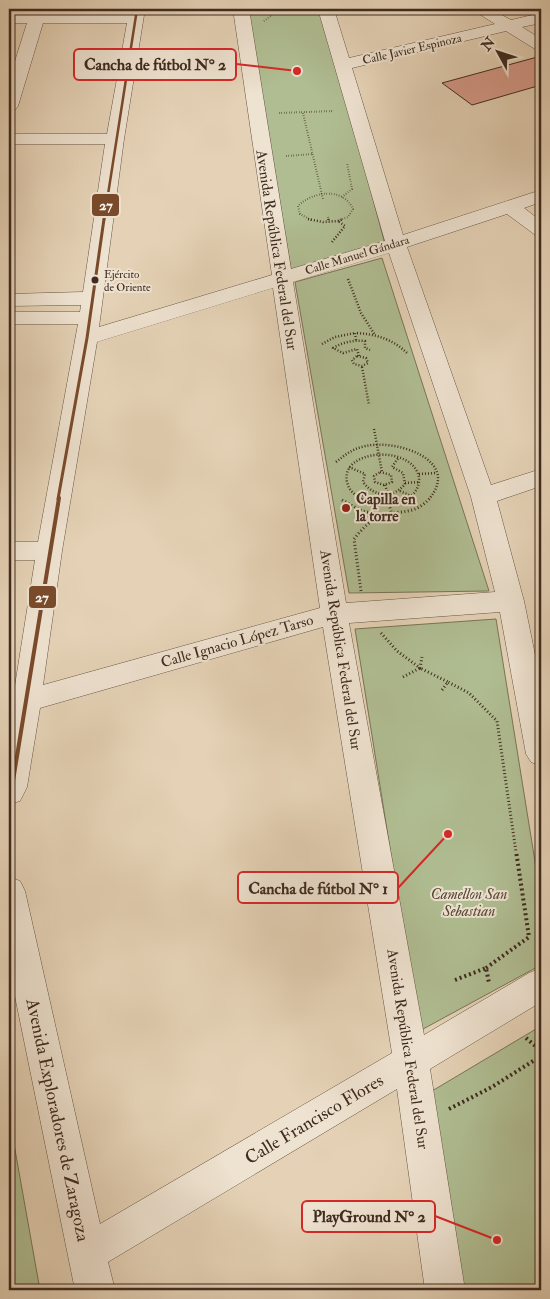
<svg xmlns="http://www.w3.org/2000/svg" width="550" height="1299" font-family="'IM FELL Double Pica',serif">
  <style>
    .green { fill: #b0bd92; stroke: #787459 }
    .building { fill: #d79b8a; stroke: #3f2b20 }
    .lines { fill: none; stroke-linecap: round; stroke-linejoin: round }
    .minor-casing { stroke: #685546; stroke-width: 1 }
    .path-far3 { stroke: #3f2b20; stroke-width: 2; stroke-dasharray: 0.5 2; stroke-linecap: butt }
    .path-far2 { stroke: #3f2b20; stroke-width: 2.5; stroke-dasharray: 1 2; stroke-linecap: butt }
    .path-far1 { stroke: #3f2b20; stroke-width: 3; stroke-dasharray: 1 2.5; stroke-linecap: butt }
    .path { stroke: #3f2b20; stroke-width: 4; stroke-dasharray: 2 3; stroke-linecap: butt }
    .minor { fill: #eee2d0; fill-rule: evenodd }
    .bus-1-far2-casing { stroke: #eee2d0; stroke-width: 5 }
    .bus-1-far1-casing { stroke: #eee2d0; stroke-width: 6 }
    .bus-1-casing { stroke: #eee2d0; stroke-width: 8 }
    .bus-1-far2 { stroke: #7a4b2a; stroke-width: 2.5 }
    .bus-1-far1 { stroke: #7a4b2a; stroke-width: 3 }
    .bus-1 { stroke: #7a4b2a; stroke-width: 4 }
    .bus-dot { fill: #3f2b20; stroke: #eee2d0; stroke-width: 2 }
    .poi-dot { fill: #8f2418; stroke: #eee2d0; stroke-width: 2 }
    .labels { text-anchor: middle; stroke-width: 4; stroke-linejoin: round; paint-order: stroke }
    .far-bus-label { font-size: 11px; fill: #3f2b20; stroke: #eee2d0; text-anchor: start }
    .far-street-label { font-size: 12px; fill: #3f2b20; stroke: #eee2d0 }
    .street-label { font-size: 15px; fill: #3f2b20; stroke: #eee2d0 }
    .poi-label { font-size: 15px; font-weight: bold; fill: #3f2b20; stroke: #eee2d0; text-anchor: start }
    .park-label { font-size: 15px; font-style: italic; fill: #564837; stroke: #eee2d0 }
    .near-street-label { font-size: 18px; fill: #3f2b20; stroke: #eee2d0 }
    .leader { fill: none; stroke: #d62828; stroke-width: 2 }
    .callout-dot { fill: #d62828; stroke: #eee2d0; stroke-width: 2 }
    .callout { fill: #eee2d0; stroke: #d62828; stroke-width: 2 }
    .callout-label { font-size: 16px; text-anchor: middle; font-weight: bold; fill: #3f2b20 }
    .line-badge { stroke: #eee2d0; stroke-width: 2 }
    .badge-label { font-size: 14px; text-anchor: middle; font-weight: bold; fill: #fff }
  </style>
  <rect width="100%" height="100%" fill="#e5d2b6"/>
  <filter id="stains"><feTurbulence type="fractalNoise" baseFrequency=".004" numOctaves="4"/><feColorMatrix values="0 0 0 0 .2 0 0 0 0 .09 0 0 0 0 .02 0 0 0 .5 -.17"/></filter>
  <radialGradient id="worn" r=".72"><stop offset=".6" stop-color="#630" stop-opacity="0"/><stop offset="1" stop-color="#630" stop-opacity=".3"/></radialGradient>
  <path class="green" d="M248,9H322L385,244L291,270Z
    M382,258L489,591L349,593L295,282Z
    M496,619L541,899V965L412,1035L392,861L355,629Z
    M541,1026V1290H458L427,1094Z
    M9,1116L40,1290H9Z"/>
  <path class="building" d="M541,56V85L472,105L442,83Z"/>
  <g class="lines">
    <defs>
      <path id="minor" d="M31,9H47L45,13H128L129,9H145L124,139L99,327L272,275L233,9H249L291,269L385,241L318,9H334L349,58L495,24L476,12L473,9H491L511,20L541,13V23L522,27L541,39V51L535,49L506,31L352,68L403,235L541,190V202L524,208L541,221V236L534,234L507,214L407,247L491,485L541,469V486L497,501L524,601L541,684V766L531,762L526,754L500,612L349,623L424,1035L529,973L541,968V1002L430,1069L465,1290H425L397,1089L108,1262L115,1290H75L9,967V877L20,881L25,891L100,1224L392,1053L323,627L40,708L27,787L20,801L9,804V723L35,560H9V542H38L78,324H10L9,312H80L81,305L9,306V294L83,292L105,144H9V134H107L127,23H43L18,106L15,110L9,111V80L27,23H9V13H30ZM389,253L471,497L495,592L346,603L293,282ZM273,288L320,608L43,685L62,551L97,342Z"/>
    </defs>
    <use href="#minor" class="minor-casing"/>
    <path class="path-far3" d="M264,21L272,15L269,9
      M279,113L334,111
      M303,113L323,199
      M286,156L313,154
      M342,197L352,189L347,163
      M328,217L329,220
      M311,220L300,214L298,206C313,191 343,187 353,209L348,217L340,220"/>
    <path class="path-far2" d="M308,219L323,222L338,221
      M328,219L329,222
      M338,221L343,219
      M332,242L345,226L338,221
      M348,279L361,313L375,335
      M356,340L355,333C376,334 393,339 408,354
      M322,344L335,337L355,333
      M357,356L366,358L368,363L362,366L354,364L352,360Z
      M359,356L357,349L343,353L333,348C343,342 353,340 365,341V348L370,350
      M362,367L369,405
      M374,429L382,472
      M336,462C346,454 354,448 366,446C396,439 462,460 429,499
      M349,467L365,474L363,482C374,497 393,499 405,484L403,473L392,467L399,457
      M380,472L391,475L392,482L384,485L375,482L374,476Z
      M419,474L436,473
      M405,483L420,482
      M385,485L388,494
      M400,491L411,496
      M360,498L369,490
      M362,499C354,495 349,490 347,482C340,449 412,444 419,477C420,486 415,495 406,499"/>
    <path class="path-far1" d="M359,498C376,506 393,505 409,498
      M342,500L362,511L383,515
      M389,504L392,515
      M361,591L354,539C361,530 371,519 382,516C401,509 414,516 430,498
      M381,633L397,651L420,668L422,657
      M403,677L420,668L448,682
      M442,690L448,682L469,693L497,721L516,852"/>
    <path class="path" d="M486,968L529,937L516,851
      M455,980L486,968L489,983
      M526,1038L541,1051
      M449,1109L492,1087L541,1056"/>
    <use href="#minor" class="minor"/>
    <defs>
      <path id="bus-1-far2" d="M104,220L137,9"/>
      <path id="bus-1-far1" d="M58,499L87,338L104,219"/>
      <path id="bus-1" d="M9,792L12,787L59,498"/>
    </defs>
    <use href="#bus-1-far2" class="bus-1-far2-casing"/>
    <use href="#bus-1-far1" class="bus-1-far1-casing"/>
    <use href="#bus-1" class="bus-1-casing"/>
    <use href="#bus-1-far2" class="bus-1-far2"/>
    <use href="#bus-1-far1" class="bus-1-far1"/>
    <use href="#bus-1" class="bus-1"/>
  </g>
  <circle class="bus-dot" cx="95" cy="280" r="4.5"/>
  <circle class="poi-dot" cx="346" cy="508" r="5"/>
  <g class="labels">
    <g class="far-bus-label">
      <text x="104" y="278">Ejército<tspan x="104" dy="13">de Oriente</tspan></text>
    </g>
    <g class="far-street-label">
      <text transform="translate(412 49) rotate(-13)" y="4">Calle Javier Espinoza</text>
      <text transform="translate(357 255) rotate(-17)" y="4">Calle Manuel Gándara</text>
    </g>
    <g class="street-label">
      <text transform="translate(277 250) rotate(81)" y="5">Avenida República Federal del Sur</text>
      <text transform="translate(237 641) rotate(-16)" y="5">Calle Ignacio López Tarso</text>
      <text transform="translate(341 650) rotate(81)" y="5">Avenida República Federal del Sur</text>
      <text transform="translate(408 1049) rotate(81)" y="5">Avenida República Federal del Sur</text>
    </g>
    <g class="poi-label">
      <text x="356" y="504">Capilla en<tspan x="356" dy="17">la torre</tspan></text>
    </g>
    <g class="park-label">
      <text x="469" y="899">Camellon San<tspan x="469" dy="17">Sebastian</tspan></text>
    </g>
    <g class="near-street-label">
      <text transform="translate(314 1119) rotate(-31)" y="6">Calle Francisco Flores</text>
      <text transform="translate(58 1120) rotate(78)" y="6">Avenida Exploradores de Zaragoza</text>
    </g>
  </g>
  <path class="leader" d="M297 71L236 64M448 834L398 888M497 1240L435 1216"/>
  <g class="callout-dot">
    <circle cx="297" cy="71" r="5"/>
    <circle cx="448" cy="834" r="5"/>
    <circle cx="497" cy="1240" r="5"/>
  </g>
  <g class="callout">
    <rect x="74" y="49" width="162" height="31" rx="5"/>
    <rect x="238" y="872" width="160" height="31" rx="5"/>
    <rect x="302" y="1201" width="133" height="31" rx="5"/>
  </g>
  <g class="callout-label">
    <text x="155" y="70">Cancha de fútbol N° 2</text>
    <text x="318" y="894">Cancha de fútbol N° 1</text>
    <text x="369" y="1222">PlayGround N° 2</text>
  </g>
  <g class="line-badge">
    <rect x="91" y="193" width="29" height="24" rx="5" fill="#7a4b2a"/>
    <rect x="28" y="585" width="29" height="24" rx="5" fill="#7a4b2a"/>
  </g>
  <g class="badge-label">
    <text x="106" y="210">27</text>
    <text x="42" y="602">27</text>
  </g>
  <rect width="550" height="1299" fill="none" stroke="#e5d2b6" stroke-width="30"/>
  <rect x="10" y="10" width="530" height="1279" fill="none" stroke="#3f2b20" stroke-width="2.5"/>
  <rect x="15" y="15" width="520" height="1269" fill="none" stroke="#3f2b20"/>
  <g transform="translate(498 52) rotate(310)" stroke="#eee2d0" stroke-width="4" paint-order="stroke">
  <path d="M0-4L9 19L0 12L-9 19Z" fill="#3f2b20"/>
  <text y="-8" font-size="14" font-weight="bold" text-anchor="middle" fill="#3f2b20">N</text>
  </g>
  <rect width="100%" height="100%" filter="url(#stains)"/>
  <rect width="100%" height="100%" fill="url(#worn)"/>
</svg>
